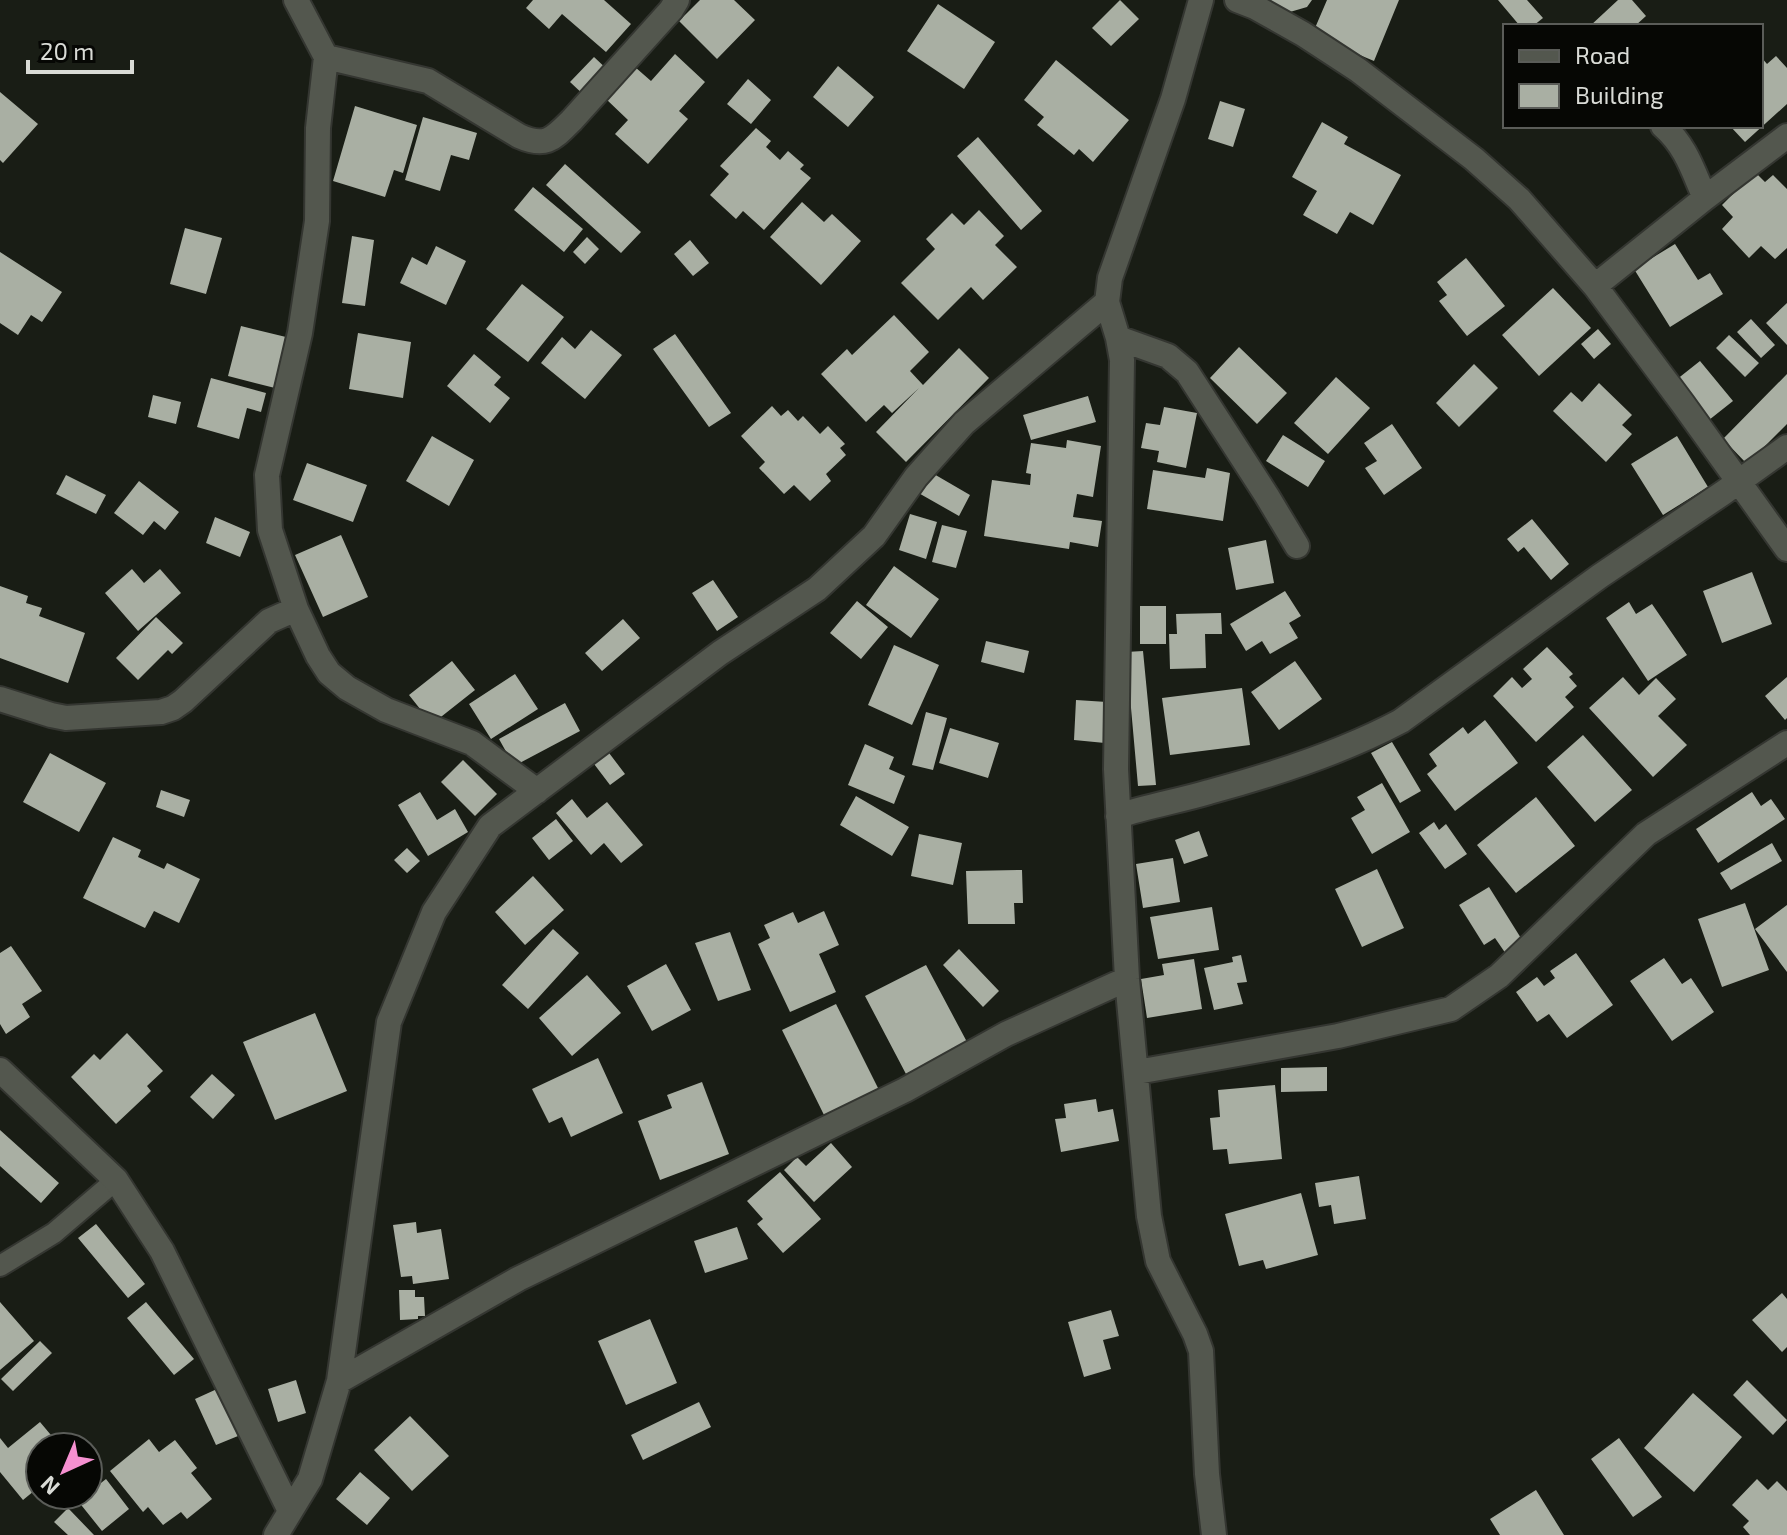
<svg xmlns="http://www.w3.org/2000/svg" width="1787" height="1535" font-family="'Exo 2',sans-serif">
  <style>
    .building { fill: #a9afa3 }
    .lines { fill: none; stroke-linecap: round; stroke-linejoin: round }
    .lane-casing { stroke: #343631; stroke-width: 24 }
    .street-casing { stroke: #343631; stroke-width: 28 }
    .lane { stroke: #53574e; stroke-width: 20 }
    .street { stroke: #53574e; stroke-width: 24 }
  </style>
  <rect width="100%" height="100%" fill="#191d15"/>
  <path class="building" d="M533,0H604L631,24L606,52L562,14L549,29L526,8Z
    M700,0H734L755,20L717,59L679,21Z
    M1120,0L1139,19L1111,46L1092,28Z
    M1267,0H1312L1307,7L1283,14Z
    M1327,0H1399L1374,61L1312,35Z
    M1498,0H1527L1543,18L1533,26H1520Z
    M1618,0H1632L1646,16L1635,26H1590Z
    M938,4L995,42L964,89L907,51Z
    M675,54L705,82L679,111L688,119L648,164L615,134L628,120L606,99L635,67L651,81Z
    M1776,56L1787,68V104L1745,142L1730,126H1761V57L1767,64Z
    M594,57L610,72L586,97L570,82Z
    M1056,60L1129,120L1093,162L1079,149L1074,155L1037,125L1044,117L1024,100Z
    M838,66L874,97L848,127L813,97Z
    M748,79L771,100L751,124L727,104Z
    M0,92L38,124L3,163L0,160Z
    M1220,101L1245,109L1233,147L1208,139Z
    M355,106L417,125L403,173L394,170L385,197L333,181Z
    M423,117L477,133L469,160L451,155L440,191L405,180Z
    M1322,122L1348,137L1344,144L1401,175L1373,225L1350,212L1337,234L1303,215L1317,191L1292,177Z
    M756,128L771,141L766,147L780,160L788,151L804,165L800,169L811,178L764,230L743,211L736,219L710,195L729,174L720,166Z
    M978,137L1042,211L1021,230L957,156Z
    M565,164L641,232L621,253L546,185Z
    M1755,172L1765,182L1773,175L1787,189V248L1775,259L1761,246L1749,258L1722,229L1733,217L1722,205Z
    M533,187L583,229L564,252L514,210Z
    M802,202L824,222L832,214L861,241L821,285L770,237Z
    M979,210L1004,236L995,245L1017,267L983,300L971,287L938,320L901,283L935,249L926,239L952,213L964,225Z
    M185,228L222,238L206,294L170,284Z
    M352,236L374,240L365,306L342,303Z
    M587,237L599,249L585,264L573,252Z
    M690,240L709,263L693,276L674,254Z
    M1675,244L1698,280L1710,273L1723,294L1670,327L1634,269Z
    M436,246L466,261L446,305L400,283L412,257L427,265Z
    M0,252L62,292L42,322L31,315L18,335L0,323Z
    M1466,258L1505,306L1467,336L1439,301L1447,295L1437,282Z
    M522,284L564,317L528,362L486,329Z
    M1553,288L1591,328L1539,376L1502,335Z
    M1787,303V345L1766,323Z
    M894,315L929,352L910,371L923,385L959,348L989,378L906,462L876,432L919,388L892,413L884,405L866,422L821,374L847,349L852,355Z
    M1751,319L1775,345L1761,358L1737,332Z
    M241,326L286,337L275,388L228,376Z
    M1598,329L1611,344L1594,359L1581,344Z
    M591,330L622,355L585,399L541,363L562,337L575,349Z
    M358,333L411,342L403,398L349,389Z
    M675,334L731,413L709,427L653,349Z
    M1729,335L1759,363L1745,377L1716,348Z
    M1239,347L1287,393L1257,424L1210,378Z
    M474,354L501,377L494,385L510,398L490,423L447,386Z
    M1700,361L1733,401L1709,420L1676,380Z
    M1474,364L1498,388L1459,427L1436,403Z
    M1787,374V424L1747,464L1723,439Z
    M1336,377L1370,408L1328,454L1294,423Z
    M211,378L266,393L261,412L247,408L239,439L197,427Z
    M1599,383L1632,415L1622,425L1632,434L1606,462L1553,411L1571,392L1582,402Z
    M153,395L181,402L176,424L148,417Z
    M1088,396L1096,422L1031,440L1023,415Z
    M772,406L781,416L788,410L798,421L803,416L820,434L828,426L845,444L840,448L846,455L826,474L831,481L810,501L794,485L784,494L759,468L765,462L741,436Z
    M1164,407L1197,413L1186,468L1157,462L1159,451L1141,448L1146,423L1160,425Z
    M1392,424L1422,468L1384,495L1365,468L1377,461L1364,443Z
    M1283,435L1325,461L1308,487L1266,461Z
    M432,436L474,460L449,506L406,481Z
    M1677,436L1708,487L1663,515L1631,464Z
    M1067,440L1101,446L1093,497L1077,494L1073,517L1102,521L1098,547L1070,542L1069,549L984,536L992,480L1030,485L1031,474L1026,473L1031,443L1066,448Z
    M307,463L367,485L353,522L293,500Z
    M1207,468L1230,473L1223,521L1147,509L1153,470L1205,478Z
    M927,470L970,495L959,516L915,491Z
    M66,475L106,495L96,514L56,494Z
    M139,481L179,512L165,530L154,521L143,535L114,513Z
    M910,514L937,522L926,559L899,550Z
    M215,517L250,532L240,557L206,543Z
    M1532,519L1569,564L1551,580L1524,547L1518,552L1507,539Z
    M942,525L967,531L956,568L932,562Z
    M341,535L368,597L323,617L295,555Z
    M1266,540L1274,583L1236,590L1228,548Z
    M894,566L939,599L911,638L866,605Z
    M132,569L144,583L160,569L181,593L138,631L105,593Z
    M1752,572L1772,624L1722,643L1703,591Z
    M713,580L738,617L717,631L692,593Z
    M0,586L28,596L26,603L42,608L39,616L85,633L68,683L0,658Z
    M1285,591L1301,616L1289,623L1298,638L1270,654L1262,641L1246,651L1230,624Z
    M857,601L888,627L861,659L830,633Z
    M1629,602L1636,614L1652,604L1687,655L1648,681L1606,618Z
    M1140,606H1166V644H1140Z
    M1221,613L1222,634H1205L1206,668L1170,669L1169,634H1177L1176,614Z
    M156,617L183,643L172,654L168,650L138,680L116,658Z
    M623,619L640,638L602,671L585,653Z
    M986,641L1029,651L1024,673L981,662Z
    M894,645L939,665L912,725L868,705Z
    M1547,647L1573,674L1569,677L1577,686L1565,697L1574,707L1536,742L1493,696L1512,677L1522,688L1532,679L1523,669Z
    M1143,651L1156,785L1138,786L1126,652Z
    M452,661L475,690L432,724L409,695Z
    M1295,661L1322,699L1279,730L1251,692Z
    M515,674L538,709L491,739L469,704Z
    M1623,677L1639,695L1656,678L1676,699L1658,716L1687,745L1653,777L1589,708Z
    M1787,677V718L1785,720L1765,696Z
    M1242,688L1250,745L1170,755L1162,698Z
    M1076,700L1107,702L1105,743L1074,740Z
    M565,703L580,731L514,766L499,739Z
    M926,712L947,718L933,770L912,765Z
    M1485,720L1518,763L1455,811L1427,774L1437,766L1429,754L1463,727L1468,734Z
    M950,728L999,743L988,778L939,763Z
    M1583,735L1632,790L1595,822L1547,767Z
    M1392,742L1421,791L1400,803L1371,753Z
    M865,744L894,757L889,769L905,776L894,804L848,785Z
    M603,745L625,774L610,785L588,756Z
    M50,753L106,783L79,832L23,802Z
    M463,760L497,794L475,816L441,782Z
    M1382,783L1410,832L1372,854L1351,818L1365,810L1357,797Z
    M161,790L190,800L184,817L156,807Z
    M420,792L437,820L455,809L468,832L428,856L398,805Z
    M1752,792L1761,806L1771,799L1785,819L1718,863L1696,829Z
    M856,796L909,827L892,856L840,825Z
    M1536,797L1575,846L1516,893L1477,845Z
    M572,799L587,818L607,802L643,845L621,863L604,843L591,855L556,813Z
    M556,819L573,841L549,860L532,838Z
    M1434,822L1439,830L1446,824L1467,854L1445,869L1419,833Z
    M1199,831L1208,856L1184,864L1175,840Z
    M919,834L962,843L953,885L911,876Z
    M113,837L141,850L138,857L164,869L167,863L200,879L179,923L154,911L145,928L83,898Z
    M1772,843L1782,861L1731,890L1720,873Z
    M407,848L420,861L407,873L394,860Z
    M1173,858L1180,902L1143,908L1136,864Z
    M1377,869L1404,928L1362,947L1335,889Z
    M1022,870L1023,903H1014L1015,924H968L966,871Z
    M533,876L564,910L525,945L495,912Z
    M1489,887L1524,943L1506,954L1495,938L1484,945L1459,905Z
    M1745,903L1769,970L1722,987L1698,919Z
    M1787,905V972L1755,929Z
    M1212,907L1219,950L1158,959L1150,917Z
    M824,911L839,945L819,954L836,992L790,1012L758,944L770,938L764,925L793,912L798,923Z
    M553,929L579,953L528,1009L502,985Z
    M730,932L751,990L718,1001L695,943Z
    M11,946L42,991L22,1004L30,1017L6,1034L0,1024V953Z
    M959,949L999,991L983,1007L943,965Z
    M1576,953L1613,1005L1567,1038L1549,1014L1537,1022L1516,992L1537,977L1544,986L1555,978L1550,971Z
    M1241,955L1247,982L1237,983L1243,1004L1214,1010L1204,968L1233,962L1232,957Z
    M1664,958L1682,984L1691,978L1714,1012L1672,1041L1630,981Z
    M1194,959L1202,1009L1147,1018L1141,979L1164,975L1162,964Z
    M666,964L691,1010L652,1031L627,986Z
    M926,965L967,1042L906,1074L865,996Z
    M587,975L621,1013L572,1056L539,1018Z
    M836,1004L879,1090L825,1117L782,1030Z
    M315,1013L347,1091L275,1120L243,1042Z
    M127,1033L163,1071L147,1086L151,1091L116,1124L71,1077L94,1054L100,1060Z
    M598,1058L623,1113L571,1137L562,1117L549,1123L532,1089Z
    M1327,1067V1091L1281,1092V1068Z
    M212,1074L235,1095L213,1119L190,1097Z
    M702,1082L729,1154L660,1180L638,1121L672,1108L667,1095Z
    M1275,1085L1282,1159L1229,1164L1227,1149L1213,1150L1210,1118L1220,1117L1218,1090Z
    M1096,1099L1098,1112L1113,1109L1119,1141L1061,1152L1055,1119L1066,1118L1064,1104Z
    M0,1130L59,1183L41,1203L0,1166Z
    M831,1143L852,1167L814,1202L784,1170L797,1157L806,1166Z
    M780,1172L821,1219L783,1253L757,1224L763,1219L747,1201Z
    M1359,1176L1366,1219L1334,1224L1331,1205L1319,1207L1315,1183Z
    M1301,1193L1318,1255L1266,1269L1263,1260L1239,1266L1225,1214Z
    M416,1222L417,1233L441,1229L449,1279L413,1284L412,1276L401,1277L393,1225Z
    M96,1224L145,1284L128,1298L78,1238Z
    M737,1227L748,1259L705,1273L694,1241Z
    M399,1290H415V1297H424L425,1316H418V1319L400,1320Z
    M1782,1293L1787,1299V1347L1782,1352L1752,1320Z
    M0,1302L34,1341L0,1370Z
    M146,1302L194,1359L174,1375L127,1318Z
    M1111,1310L1119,1336L1103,1340L1111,1369L1084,1377L1068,1322Z
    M650,1319L677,1383L626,1405L598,1341Z
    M40,1341L52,1353L13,1391L1,1379Z
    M296,1380L306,1413L278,1422L268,1389Z
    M1747,1380L1787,1420L1773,1435L1733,1395Z
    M217,1389L238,1436L216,1445L195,1399Z
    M1693,1393L1742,1437L1694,1492L1644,1448Z
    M699,1402L711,1427L643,1460L631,1435Z
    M410,1416L449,1456L412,1491L374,1450Z
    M40,1422L61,1447H40V1486L23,1500L0,1472V1438L8,1448Z
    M1619,1438L1662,1497L1633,1517L1591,1459Z
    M149,1439L159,1452L175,1440L197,1468L191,1473L212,1499L187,1519L181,1512L163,1525L148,1507L143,1512L110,1471Z
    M360,1472L390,1498L367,1525L336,1499Z
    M106,1479L129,1509L102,1531L78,1501Z
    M1757,1479L1768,1490L1777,1481L1787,1491V1535H1750L1743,1527L1749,1521L1732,1505Z
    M1536,1490L1564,1535H1500L1490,1519Z
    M68,1508L94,1535H68L54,1522Z"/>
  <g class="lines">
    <defs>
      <path id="lane" d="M0,1266L54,1233L116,1180"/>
      <path id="street" d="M296,0L326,57L318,128L317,221L300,333L267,475L270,530L296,609L318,656L329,673L347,688L386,710L472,743L537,791
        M1201,0L1173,99L1110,278L1107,302L1118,338L1122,360L1116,769L1127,979L1149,1216L1158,1261L1195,1334L1201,1351L1207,1474L1214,1535
        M1237,0L1255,7L1303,34L1358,70L1474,159L1519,199L1595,286L1683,404L1787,549
        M326,57L428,81L519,136C546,148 553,139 572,120L671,10L677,0
        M1663,126C1686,146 1693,171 1705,198
        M1595,286L1705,198L1787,136
        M1118,338L1168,356L1187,372L1267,496L1297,546
        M0,699L51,715L66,718L161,712L173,708L183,701L269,621L296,609
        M1118,816C1148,806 1179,801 1209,792C1272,775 1343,752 1401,721L1600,576L1723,493L1787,447
        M0,1070L116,1180L162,1251L290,1511
        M1137,1072L1338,1036L1451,1009L1499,976L1646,834L1787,743
        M339,1381L518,1279L905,1090L1006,1034L1127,979
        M276,1535L310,1479L339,1381L389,1022L434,912L490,826L720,653L817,589L874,536L916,477L964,423L1107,302"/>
    </defs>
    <use href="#lane" class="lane-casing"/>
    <use href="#street" class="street-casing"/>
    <use href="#lane" class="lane"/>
    <use href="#street" class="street"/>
  </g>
  <rect x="1503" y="24" width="260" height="104" fill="#060704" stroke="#5a5c58" stroke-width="2"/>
  <rect x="1519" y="50" width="40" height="12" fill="#53574e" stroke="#5a5c58" stroke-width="2"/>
  <text x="1575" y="64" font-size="24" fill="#d9dbd6">Road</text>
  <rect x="1519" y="84" width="40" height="24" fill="#a9afa3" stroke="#5a5c58" stroke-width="2"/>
  <text x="1575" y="104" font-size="24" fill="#d9dbd6">Building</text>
  <g transform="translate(64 1471) rotate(224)"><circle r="38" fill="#060704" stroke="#5a5c58" stroke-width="2"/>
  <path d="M0-6L14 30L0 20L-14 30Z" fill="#f690d1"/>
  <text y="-12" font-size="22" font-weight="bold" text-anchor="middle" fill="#d9dbd6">N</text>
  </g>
  <path d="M28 60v12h104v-12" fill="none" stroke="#d9dbd6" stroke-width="4"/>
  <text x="40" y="60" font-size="24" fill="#d9dbd6" stroke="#060704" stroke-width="6" paint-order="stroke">20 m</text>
</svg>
